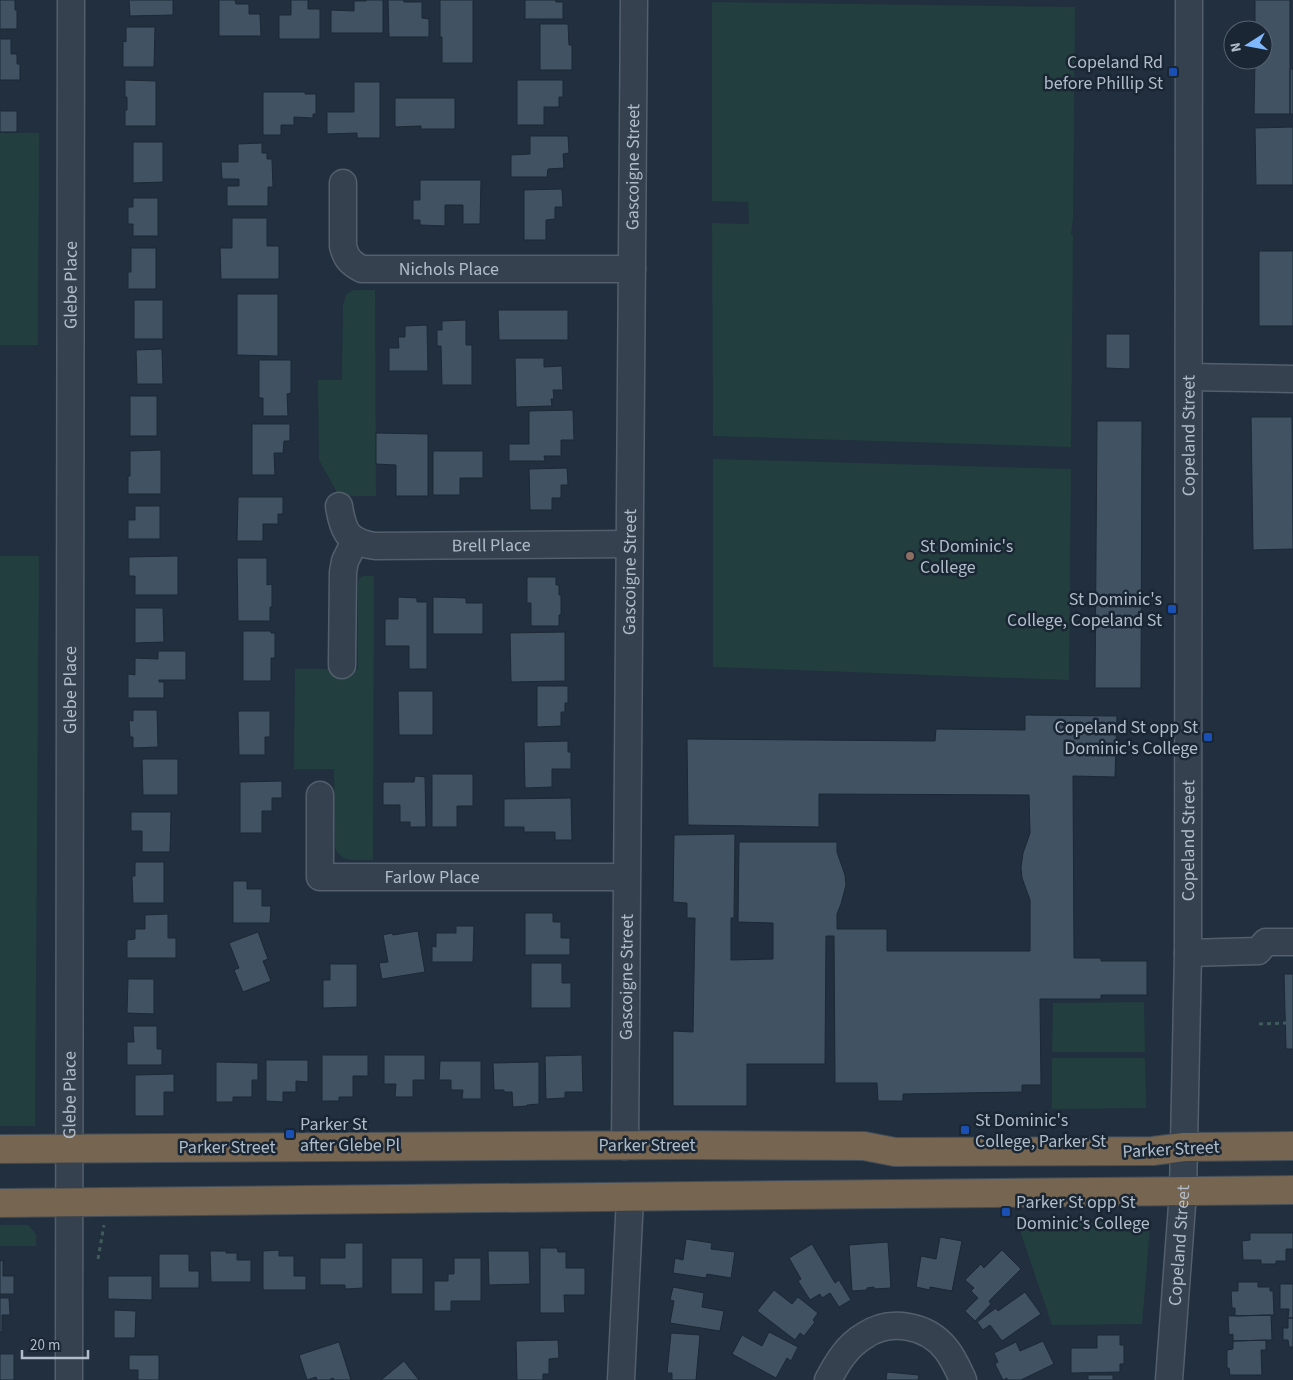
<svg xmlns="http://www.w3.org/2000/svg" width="1293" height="1380" font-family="'Source Sans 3',sans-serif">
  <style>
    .green { fill: #233e3f }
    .building { fill: #415263; stroke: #1c2835 }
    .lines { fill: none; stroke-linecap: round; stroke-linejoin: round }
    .minor-casing { stroke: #535f6c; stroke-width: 29 }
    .highway-casing { stroke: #404c59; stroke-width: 30 }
    .path { stroke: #415b5c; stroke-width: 3; stroke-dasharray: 4 4; stroke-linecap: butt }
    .minor { stroke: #35414e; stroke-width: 26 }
    .highway { stroke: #756551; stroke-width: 28 }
    .transit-dot { fill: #1a4fb4; stroke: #1a2633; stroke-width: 2 }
    .education-dot { fill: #8d6e63; stroke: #1a2633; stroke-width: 2 }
    .labels { text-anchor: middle; stroke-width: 5; stroke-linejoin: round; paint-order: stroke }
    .poi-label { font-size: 18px; fill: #b0bcca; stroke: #1a2633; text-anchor: start }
    .street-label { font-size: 18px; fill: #b0bcca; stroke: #1a2633 }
  </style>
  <rect width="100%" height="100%" fill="#212f3e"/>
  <path class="green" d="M712,2L1075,7L1073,217L1071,234L1073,235L1071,447L713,436L712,223L749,224L748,202L712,201Z
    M0,133H39L38,345H0Z
    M353,290H375L376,496H339L319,460L318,380H342L343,305L346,295Z
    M713,459L1071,469L1069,680L713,667Z
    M0,556H39L35,1126H0Z
    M363,576H374L373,860C359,860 342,864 335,848L334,769H294L295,669H358V583L359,578Z
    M1144,1002L1145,1052H1052L1053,1003Z
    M1052,1058H1145L1146,1108L1052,1109Z
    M1145,1221L1150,1227L1142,1324L1052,1325L1020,1231L1015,1223Z
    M0,1225H28L36,1234V1246H0Z"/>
  <path class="building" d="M0,0H15V10H17V29H0Z
    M129,0H173V15L130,16Z
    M219,0H235L236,4H249V14H260L261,36H219Z
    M291,0H308V9H320V39H279V15H291Z
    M366,0H383V33H331V10L354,11V1H366Z
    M388,0H404V2H422V18L429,19V37H389Z
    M440,0H473V63H442V37H440Z
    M525,0H556V2H563V19H525Z
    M1255,0H1290V114H1254L1255,60H1263V30H1255Z
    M540,24H568L569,45H572V70H540Z
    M126,27H155L154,67H123V41L126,42Z
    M0,39H11V54H17V64H20V80H0Z
    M1290,69H1293V114H1290Z
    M125,80L156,81V126H125V110H127V97H125Z
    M517,80H563V97H559V107H544V125H517Z
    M354,82H380V138H357V133L327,134V112H354Z
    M263,92H305V94H316V114H313V118L294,117V125H281V135H263Z
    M395,98H455V129H421V126L395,127Z
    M0,111H17V132H0Z
    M1293,127V185H1256L1255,128Z
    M530,136H568L569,153L563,154L564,168L548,169L547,177H511V155L530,154Z
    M133,142H163V182L133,183Z
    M262,143V153H267V159H272L273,187H268V206H227V186H239V179H222L221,162H238V144Z
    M420,180H481L480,224H463V205H445V226L420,225V220H413V200H420Z
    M562,189L563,207H555V219L546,220V240H524V190Z
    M133,198H158V236H133V224H128V207H133Z
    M232,218H267V246H279V279H221L220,248H232Z
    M131,248H156V289H128V272H131Z
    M1259,251H1293V326H1259Z
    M237,294H278V356L237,355Z
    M134,300H163V339H134Z
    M498,310H568V340H499Z
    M466,320V345H472V385H442L441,346H437V330H442V321Z
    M427,325L428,371H389V348H399L398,337H405V326Z
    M1106,334H1130V369L1106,368Z
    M162,349L163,384H137L136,350Z
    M515,358H544V367L562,366L563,390H553L554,399H551L552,406L516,407Z
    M259,360H291V393L287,394L288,416H263V398H259Z
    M130,396H157V436H130Z
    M573,410L574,440H561V456H544L545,461H509V444H529V411Z
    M1251,417H1292L1293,549L1253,550Z
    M1097,421H1142L1141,688H1095Z
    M252,424H290V441H284L283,453H274L275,475H252Z
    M376,433L428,434V496H396V465L376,464Z
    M161,450V494H128V476H130V451Z
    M433,451H483V478H460V495H433Z
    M567,468L568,485H561V498H552V510H530L529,469Z
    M238,497H283V514H278V524H263V541H237Z
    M135,506H160V539H128V520H135Z
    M178,556V595H135V576H129V557Z
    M237,558H267V585L272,584V607H270V621H238Z
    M527,577H556V585H559V595H561V615H559V626H531V603H527Z
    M398,597L417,598V602H427V669H409V646H385V619H398Z
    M433,597L466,598V603H483V634H433Z
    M135,608H163L164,642L135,643Z
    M243,631H271V633H275V658H271V681H243Z
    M565,632V681L511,682L510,633Z
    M158,651H186V680H159V682H164V698H128V674L135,675V658L158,659Z
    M537,686H568V703H565V712H561V726L537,727Z
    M398,691H433V735H399Z
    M133,710H157L158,747L133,748V737H130L129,720L133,721Z
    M238,711H270V737H265V755H239Z
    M1025,715L1117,716L1115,777L1073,776L1074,958H1101V961H1147V995H1101V999H1040L1041,1085H1022V1092L903,1094V1101H878L877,1083H835L834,936H826L825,1064H747V1106H673V1031L693,1032L695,918H687V903L673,902L674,835L735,834L734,918H731V960L773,959V923L738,922L739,842H837V852L845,875L846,885L841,904L837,914V929H887V951H1030V900L1022,878L1021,867L1023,853L1030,833L1029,795L819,794V827L688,825L687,739L935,741L936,729L1025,730Z
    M568,741V752H571V769H552V787L525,788L524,742Z
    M142,759H178V795H143Z
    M432,774H473V806H457V827H432Z
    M415,776L425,777L426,827H410V822H400V805H383V782H414Z
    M282,781V798H272V811H262V833H240V782Z
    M571,798L572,840H555V832H524V827H504V799Z
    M131,812H171L170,852H142V831H131Z
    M135,862H164V903H133L132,876H135Z
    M233,881H247V889H262V906H271L270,923H233Z
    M525,913H553V922H561V938H570V955H525Z
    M168,914V938H176V958H127V940L135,939V929H145V915Z
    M456,926H474L473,962H432V946L436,947V933H456Z
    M418,931L425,972L382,979L379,963L388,962L383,935L392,933L393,935Z
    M258,932L268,959L263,961L271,981L243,992L234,970L239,968L229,943Z
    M531,963H562V983H571V1008H531Z
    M330,964H357V1007L323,1008V980H330Z
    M1284,974H1293V1049H1286Z
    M128,979H154V1014L127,1013Z
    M133,1026H157V1049H162V1065H127V1042H134Z
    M322,1055H368V1076H353V1097H339V1101H322Z
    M384,1055H425V1080H413V1097H395L396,1084H384Z
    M582,1055L583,1092H565V1098L546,1099L545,1056Z
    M266,1060H308V1082L296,1081V1092H283V1102L266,1101Z
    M440,1061H481V1099H462L463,1090H451V1080H439Z
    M216,1062L258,1063V1080H252V1097H233V1102H216Z
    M539,1062V1104L527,1105V1106L513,1107L512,1092H504V1090H494L493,1063Z
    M174,1074V1092H164V1116H135V1075Z
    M1250,1233H1293V1249H1286V1261H1276V1264H1261V1260H1243L1242,1241L1250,1240Z
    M940,1237L962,1241L952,1291L930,1287V1290L916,1287L921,1256L936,1259Z
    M686,1239L712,1243L711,1249L735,1252L731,1278L707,1274L706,1278L673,1273L675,1258L683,1260Z
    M888,1242L891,1288L874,1289V1287L867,1288V1290L852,1291L849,1245Z
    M345,1243H363V1288L345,1289V1285H320V1258H345Z
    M812,1244L835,1283L839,1280L851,1300L839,1307L830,1293L822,1298L820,1294L810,1300L798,1281L801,1279L789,1258Z
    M540,1248H557L558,1252H566V1268H585V1295H564L565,1313H540Z
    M279,1250V1256H294V1276H306V1290H263V1251Z
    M1002,1250L1021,1269L989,1301L991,1304L975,1321L965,1311L978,1298L971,1291L974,1288L965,1280L981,1264L984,1268Z
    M210,1251H226V1253H237V1260H251V1282H211Z
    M488,1251H529L530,1284L489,1285Z
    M159,1254H189V1271H199V1288H159Z
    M391,1258H423V1294H391Z
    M454,1258H481V1301H451V1311H434V1281H448V1274H454Z
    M3,1260V1276H14V1294H0V1261Z
    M108,1276H152V1300L108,1299Z
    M1238,1282H1258V1287H1270V1291H1273L1274,1315L1235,1316V1308H1232L1231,1291H1238Z
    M1280,1284H1293V1318H1288L1289,1309H1280Z
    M673,1287L704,1293L702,1307L724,1311L720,1331L670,1323L674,1301L670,1300Z
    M774,1290L792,1304L798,1297L818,1313L813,1320L815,1322L804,1336L800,1333L795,1340L757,1311Z
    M1025,1292L1041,1314L1002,1341L990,1325L983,1330L977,1322L996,1308L998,1311Z
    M0,1298H9L10,1315H2V1332H0Z
    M114,1310L136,1311L135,1338H114Z
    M1271,1315L1272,1340L1233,1341V1334L1229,1335L1228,1316Z
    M1288,1318H1293V1347H1289L1288,1340H1283V1328H1288Z
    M769,1332L798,1347L791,1361L787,1358L776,1378L732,1354L742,1335L762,1346Z
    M671,1333L700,1335L696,1380H672V1373H667Z
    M1097,1335H1120V1345H1124V1364H1120V1372L1071,1373V1348H1097Z
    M558,1340L559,1358L549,1359V1374H543V1380H517L516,1341Z
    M1266,1340V1350H1261L1262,1375H1230L1229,1368H1227V1350L1233,1349V1341Z
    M1043,1341L1054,1364L1021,1380H1007V1378L1003,1380L995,1364L998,1362L994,1353L1016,1342L1020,1351Z
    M339,1342L351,1380H334L333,1378L329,1380H317L316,1377L307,1380L299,1355Z
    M0,1354H14V1380H0Z
    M129,1355H159V1380H138V1370H129Z
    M404,1361L419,1380H381Z
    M887,1372L919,1375L918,1380H886Z
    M1088,1375H1113V1380H1088Z"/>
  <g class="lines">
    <defs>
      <g id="minor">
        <path id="s1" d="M343,183V246C346,258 350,263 362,269H632"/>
        <path d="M1189,377L1293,379"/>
        <path id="s2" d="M339,506C343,532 348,542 375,546L629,544"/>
        <path d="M342,665L343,572L345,561L355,541"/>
        <path id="s3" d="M320,795V877H626"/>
        <path d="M1188,953L1258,951L1266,942H1293"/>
        <path id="s4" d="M625,1146L634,0"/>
        <path id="s5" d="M69,1380L71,0"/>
        <path d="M621,1380L630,1198"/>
        <path d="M828,1380C837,1363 847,1346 864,1336C890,1318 927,1325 946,1349C954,1359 958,1369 963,1380"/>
        <path id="s6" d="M1169,1380L1183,1192L1188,953L1189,0"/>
      </g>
      <path id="highway" d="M0,1149L685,1145L864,1146L895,1152L1153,1151L1184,1147L1293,1146
        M0,1203L1293,1190"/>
    </defs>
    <use href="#minor" class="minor-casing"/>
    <use href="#highway" class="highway-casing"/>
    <path class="path" d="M1259,1024L1286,1023
      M98,1259L104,1225"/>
    <use href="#minor" class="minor"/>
    <use href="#highway" class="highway"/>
  </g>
  <g class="transit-dot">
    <rect x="1168" y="67" width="10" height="10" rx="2.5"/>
    <rect x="1167" y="604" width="10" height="10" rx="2.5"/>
    <rect x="1203" y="732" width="10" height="10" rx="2.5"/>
    <rect x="960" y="1125" width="10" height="10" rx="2.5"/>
    <rect x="285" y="1129" width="10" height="10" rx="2.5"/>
    <rect x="1001" y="1207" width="10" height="10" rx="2.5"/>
  </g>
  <circle class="education-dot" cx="910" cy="556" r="5"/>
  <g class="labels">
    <g class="poi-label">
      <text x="1163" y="68" text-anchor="end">Copeland Rd<tspan x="1163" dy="21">before Phillip St</tspan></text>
      <text x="920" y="552">St Dominic's<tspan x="920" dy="21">College</tspan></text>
      <text x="1162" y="605" text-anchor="end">St Dominic's<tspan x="1162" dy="21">College, Copeland St</tspan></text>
      <text x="1198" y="733" text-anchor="end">Copeland St opp St<tspan x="1198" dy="21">Dominic's College</tspan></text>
      <text x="975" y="1126">St Dominic's<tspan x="975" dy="21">College, Parker St</tspan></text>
      <text x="300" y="1130">Parker St<tspan x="300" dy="21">after Glebe Pl</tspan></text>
      <text x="1016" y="1208">Parker St opp St<tspan x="1016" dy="21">Dominic's College</tspan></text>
    </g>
    <g class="street-label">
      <text dy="6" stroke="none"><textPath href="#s4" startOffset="979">Gascoigne Street</textPath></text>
      <text dy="6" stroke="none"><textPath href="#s1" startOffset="181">Nichols Place</textPath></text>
      <text dy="6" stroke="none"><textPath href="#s5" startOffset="1095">Glebe Place</textPath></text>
      <text dy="6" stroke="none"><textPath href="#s6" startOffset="945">Copeland Street</textPath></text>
      <text dy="6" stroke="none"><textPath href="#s2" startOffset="176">Brell Place</textPath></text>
      <text dy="6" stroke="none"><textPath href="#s4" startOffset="574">Gascoigne Street</textPath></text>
      <text dy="6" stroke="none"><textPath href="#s5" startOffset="690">Glebe Place</textPath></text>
      <text dy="6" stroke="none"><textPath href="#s6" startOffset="540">Copeland Street</textPath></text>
      <text dy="6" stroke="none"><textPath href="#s3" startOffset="194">Farlow Place</textPath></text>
      <text dy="6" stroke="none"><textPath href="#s4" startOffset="169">Gascoigne Street</textPath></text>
      <text dy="6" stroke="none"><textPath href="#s5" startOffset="285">Glebe Place</textPath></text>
      <text x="647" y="1151">Parker Street</text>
      <text x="227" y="1153">Parker Street</text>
      <text transform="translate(1171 1149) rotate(-3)" y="6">Parker Street</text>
      <text dy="6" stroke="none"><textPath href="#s6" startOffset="135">Copeland Street</textPath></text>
    </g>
  </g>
  <g transform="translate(1248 45) rotate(259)"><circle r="24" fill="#1a2633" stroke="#56626f"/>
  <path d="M0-4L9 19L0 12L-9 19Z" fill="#80b8ff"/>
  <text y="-8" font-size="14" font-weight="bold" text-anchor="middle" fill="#b0bcca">N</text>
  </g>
  <path d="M22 1350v8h66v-8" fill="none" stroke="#b0bcca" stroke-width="2.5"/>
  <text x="30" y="1350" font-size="15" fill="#b0bcca" stroke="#1a2633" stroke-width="4" paint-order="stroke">20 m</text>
</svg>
